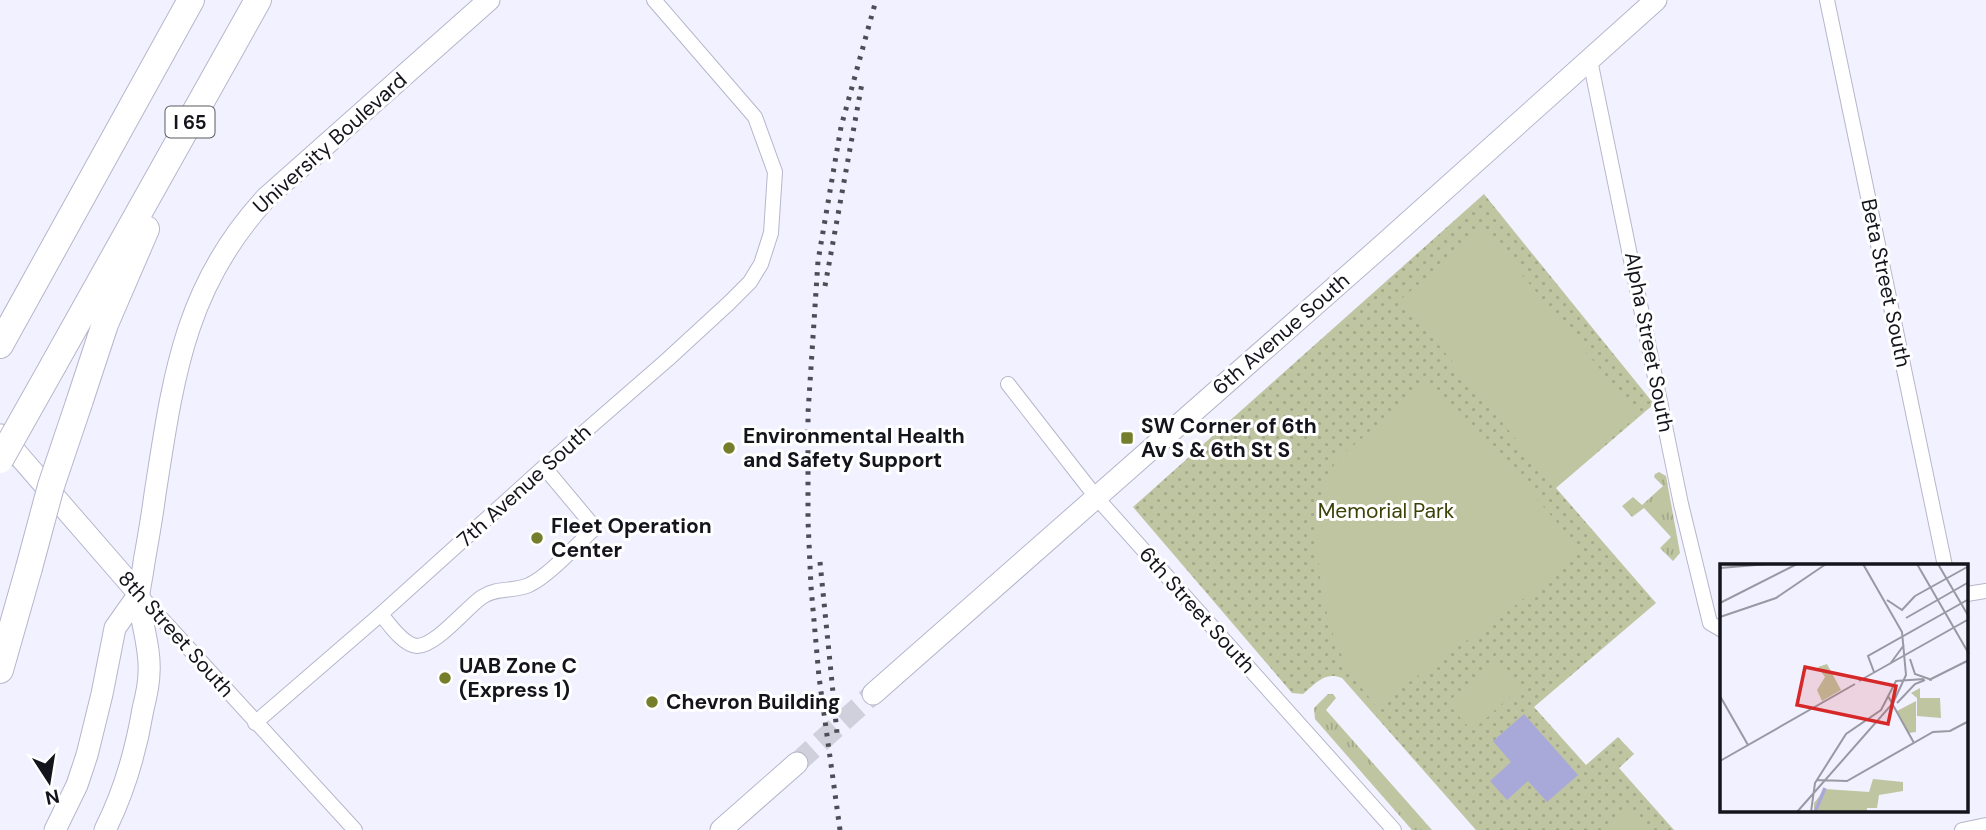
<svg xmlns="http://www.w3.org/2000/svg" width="1986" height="830" font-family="'DM Sans',sans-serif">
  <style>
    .grass { fill: url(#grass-tufts) }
    .park { fill: url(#park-dots) }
    .pitch { fill: #bfc5a1 }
    .water { fill: #a9a9d9 }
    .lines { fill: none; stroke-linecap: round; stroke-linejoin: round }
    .secondary-tunnel { stroke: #d0d0dd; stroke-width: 21; stroke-dasharray: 21 10; stroke-linecap: butt }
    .street-casing { stroke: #b6b6cc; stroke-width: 16 }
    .secondary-casing { stroke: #b6b6cc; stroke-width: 23 }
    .highway-casing { stroke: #b6b6cc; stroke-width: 28 }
    .street { stroke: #fff; stroke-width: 14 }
    .secondary { stroke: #fff; stroke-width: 21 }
    .highway { stroke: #fff; stroke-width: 26 }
    .rail { stroke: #4d4d56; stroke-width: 5; stroke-dasharray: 3.5 7; stroke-linecap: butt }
    .highway-bridge-casing { stroke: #b6b6cc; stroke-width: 28; stroke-linecap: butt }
    .highway-bridge { stroke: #fff; stroke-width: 26 }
    .poi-dot { fill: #757e2a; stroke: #fff; stroke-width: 2.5 }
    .labels { text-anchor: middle; stroke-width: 6; stroke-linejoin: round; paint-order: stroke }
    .shield { fill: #fff; stroke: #5a5a60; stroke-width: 2 }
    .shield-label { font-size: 19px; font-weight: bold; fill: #14141c }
    .street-label { font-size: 21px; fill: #14141c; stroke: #fff }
    .poi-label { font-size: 21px; font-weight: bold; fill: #14141c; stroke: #fff; text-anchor: start }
    .park-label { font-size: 21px; fill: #3c4205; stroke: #fff }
    .inset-river { fill: none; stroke: #a9a9d9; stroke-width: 3.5 }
    .inset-road { fill: none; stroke: #9999a4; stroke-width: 2 }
    .view { fill: #d62828; fill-opacity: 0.15; stroke: #d62828; stroke-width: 3.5 }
    .inset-edge { fill: none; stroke: #14141c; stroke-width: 3.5 }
  </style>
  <defs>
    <pattern id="grass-tufts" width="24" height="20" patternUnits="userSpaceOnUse" patternTransform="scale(1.75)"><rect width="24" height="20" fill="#bfc5a1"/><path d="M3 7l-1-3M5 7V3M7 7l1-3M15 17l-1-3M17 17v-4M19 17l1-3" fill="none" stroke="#a3a88a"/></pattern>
    <pattern id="park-dots" width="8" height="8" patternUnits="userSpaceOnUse" patternTransform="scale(1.75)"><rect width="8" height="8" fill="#bfc5a1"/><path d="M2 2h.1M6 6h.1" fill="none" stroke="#a3a88a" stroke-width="1.8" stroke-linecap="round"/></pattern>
  </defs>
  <rect width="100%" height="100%" fill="#f1f1ff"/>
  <path class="grass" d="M1659,472L1666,476L1680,553L1673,561L1660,548L1671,537L1644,508L1632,517L1622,506L1633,497L1642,505L1663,486L1654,477L1655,474Z
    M1328,694H1333L1336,698L1326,710L1432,830H1412L1315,719L1314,708Z"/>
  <path class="park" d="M1484,194L1654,404L1556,488L1656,603L1534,707L1586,765L1618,737L1634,754L1619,768L1674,830H1476L1342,678C1325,671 1316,683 1303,694L1292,693L1133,507Z"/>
  <path class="pitch" d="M1484,229L1638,415L1555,487L1401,299Z
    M1424,381L1523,483L1574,542L1572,558L1511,609L1376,706C1368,696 1360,686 1353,676C1320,626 1303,519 1334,465C1340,455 1352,447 1361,439C1382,420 1403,401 1424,381Z
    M1496,659L1521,687L1472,731L1447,703Z
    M1631,809L1649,830H1610L1609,828Z"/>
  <path class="water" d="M1524,714L1578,775L1547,802L1528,781L1507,800L1490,781L1511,762L1493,741Z"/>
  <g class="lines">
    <path class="secondary-tunnel" d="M797,763L873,694"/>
    <defs>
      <path id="street" d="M1827,0L1945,566
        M1590,60L1681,504L1710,623L1722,630
        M1008,384L1096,497L1394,830
        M139,594L355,830
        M1967,594L1986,591
        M381,614C389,624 403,645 417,646C436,646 466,608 482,597C497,587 513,592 529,585C550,575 577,544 595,528L544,467
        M255,723L381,614L544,467L667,360L729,303L750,282L761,264L771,233L775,172L755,117L654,0
        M1962,830L1986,825"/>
      <path id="secondary" d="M1,435L139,594
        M873,694L1384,244L1656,0
        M55,830L77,785L87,755L102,694L115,628L139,594
        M105,830C124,792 136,751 143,709C146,697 149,685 149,673C151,646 139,618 139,594C140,584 143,572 144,562C148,540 152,517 155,494C173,379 184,286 267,197L489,0
        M721,830L797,763"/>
      <path id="highway" d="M0,345L191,0
        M54,364L258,0
        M79,403L105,324L146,229
        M0,670L29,568"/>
    </defs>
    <use href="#street" class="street-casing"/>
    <use href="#secondary" class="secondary-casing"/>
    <use href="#highway" class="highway-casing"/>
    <use href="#street" class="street"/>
    <use href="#secondary" class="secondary"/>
    <use href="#highway" class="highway"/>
    <path class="rail" d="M825,286L862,83
      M820,562L837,733
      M840,830L819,677L811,587L808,521V413L818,261L841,127L876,0"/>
    <defs>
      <path id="highway-bridge" d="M0,460L54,364
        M29,568L51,486L79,403"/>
    </defs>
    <use href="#highway-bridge" class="highway-bridge-casing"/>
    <use href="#highway-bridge" class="highway-bridge"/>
  </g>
  <g class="poi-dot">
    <rect x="1120" y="431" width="14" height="14" rx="3.5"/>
    <circle cx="729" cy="448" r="7"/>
    <circle cx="537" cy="538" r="7"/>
    <circle cx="445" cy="678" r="7"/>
    <circle cx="652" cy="702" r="7"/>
  </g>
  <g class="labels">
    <rect class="shield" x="165.5" y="106.5" width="49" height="31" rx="5"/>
    <g class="shield-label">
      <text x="190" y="129">I 65</text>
    </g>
    <g class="street-label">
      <text transform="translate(330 143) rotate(-42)" y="7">University Boulevard</text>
      <text transform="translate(1886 283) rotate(78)" y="7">Beta Street South</text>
      <text transform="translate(1281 334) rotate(-41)" y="7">6th Avenue South</text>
      <text transform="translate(1649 342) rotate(79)" y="7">Alpha Street South</text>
      <text transform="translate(524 486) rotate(-42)" y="7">7th Avenue South</text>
      <text transform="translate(1197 610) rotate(48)" y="7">6th Street South</text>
      <text transform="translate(176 634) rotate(48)" y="7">8th Street South</text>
    </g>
    <g class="poi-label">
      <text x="1141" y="433">SW Corner of 6th<tspan x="1141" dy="24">Av S &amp; 6th St S</tspan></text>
      <text x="743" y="443">Environmental Health<tspan x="743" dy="24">and Safety Support</tspan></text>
      <text x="551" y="533">Fleet Operation<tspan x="551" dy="24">Center</tspan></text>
      <text x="459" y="673">UAB Zone C<tspan x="459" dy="24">(Express 1)</tspan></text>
      <text x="666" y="709">Chevron Building</text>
    </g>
    <g class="park-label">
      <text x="1386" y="518">Memorial Park</text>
    </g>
  </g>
  <g transform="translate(1720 564)">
    <rect width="248" height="248" fill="#f1f1ff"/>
    <path d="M107,100L121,126L102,137L97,126L105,113L98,103ZM196,137V168L189,169L177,147ZM153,215L183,218V227L159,231L157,244H147V248H94V239L105,225L149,228Z" fill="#bfc5a1"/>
    <path d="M200,124V134H220L221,154L197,152V134L191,129Z" fill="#bfc5a1"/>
    <path class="inset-river" d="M95,248L105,224"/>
    <path class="inset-road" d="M197,0L249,90M218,0L249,53M0,4L48,0M195,32L249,2M167,36L182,46L195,32M0,39L77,0M0,53L56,34L106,0M186,54L249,18M190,95L195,110L212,116M170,100L184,81M154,108L148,92L249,35M209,116L249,96M139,117L249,55M0,132L28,181M168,132L194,179M177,139L195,120L205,116M0,197L135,120M97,216L127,217L213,168L230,167L249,157M77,248L173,139L186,111L182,68L143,0M91,248L95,219L126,170L161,146L176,117L204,115"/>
    <path class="view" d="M85,103L176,122L168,160L77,141Z"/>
    <rect width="248" height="248" class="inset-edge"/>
  </g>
  <g transform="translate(49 781) rotate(168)" stroke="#ffffff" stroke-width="5" paint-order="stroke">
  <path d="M0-5L12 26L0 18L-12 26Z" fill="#14141c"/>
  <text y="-10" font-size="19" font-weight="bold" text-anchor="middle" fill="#14141c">N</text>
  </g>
</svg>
